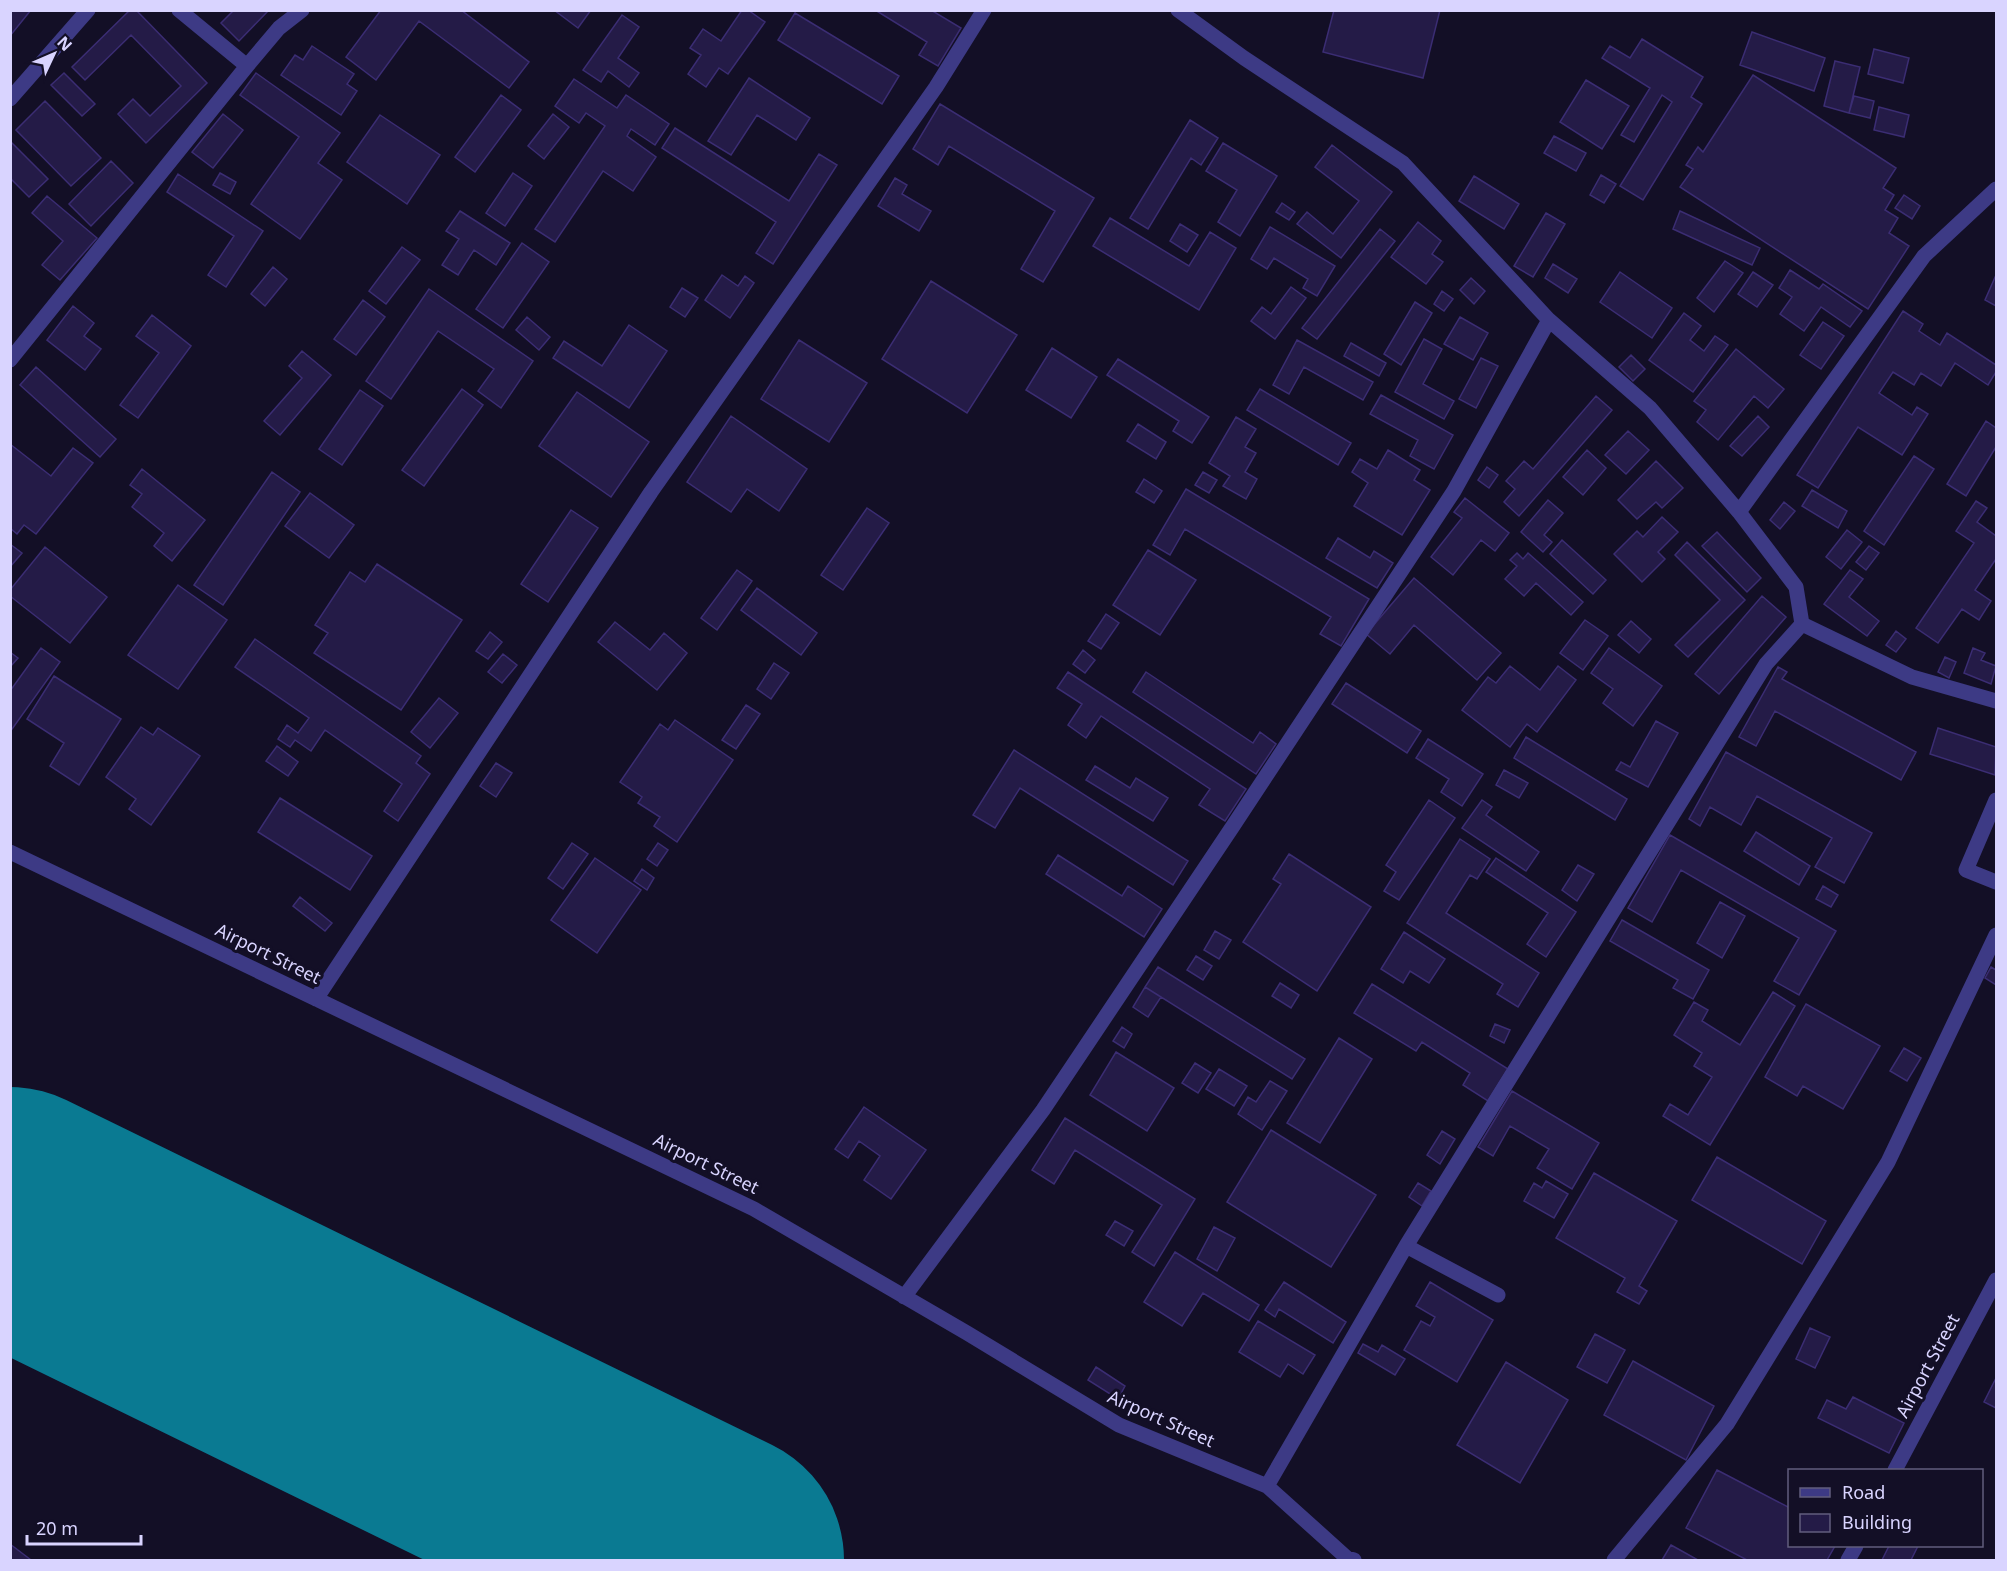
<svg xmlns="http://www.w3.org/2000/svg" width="2007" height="1571" font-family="'Noto Sans',sans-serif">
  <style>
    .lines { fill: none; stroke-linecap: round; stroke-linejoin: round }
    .runway { stroke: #0a7a92; stroke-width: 256 }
    .building { fill: #241b47; stroke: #3b2d73; stroke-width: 1.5 }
    .minor { stroke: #3d3a85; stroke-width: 15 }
    .labels { text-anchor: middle; stroke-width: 6; stroke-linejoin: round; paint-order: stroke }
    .street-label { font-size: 18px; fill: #d9d4ff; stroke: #130f26 }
  </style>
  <rect width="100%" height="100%" fill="#130f26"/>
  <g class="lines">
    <path class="runway" d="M10,1215L716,1560"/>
  </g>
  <path class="building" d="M10,10H31L10,36Z
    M130,10H136L207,83L146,143L118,114L133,99L150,116L181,86L131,35L85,80L72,67Z
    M234,10H269L239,41L221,23Z
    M381,10H461L529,62L509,88L419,21L376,80L346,57Z
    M554,10H591L578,28Z
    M742,10H748L765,22L728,74L719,68L706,87L688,74L701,55L690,48L703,29L721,41Z
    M875,10H931L961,28L938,66L919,55L927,42Z
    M1334,10H1440L1423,78L1323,52Z
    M795,13L899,76L882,104L778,40Z
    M622,15L639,27L618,58L639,73L629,87L608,71L601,82L583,70Z
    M1752,32L1825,58L1814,91L1740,65Z
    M1642,39L1703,77L1691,97L1702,104L1643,200L1620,186L1672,102L1662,95L1634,142L1621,135L1650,88L1602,58L1610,46L1630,58Z
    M312,46L354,74L347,84L357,91L341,115L281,75L295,55L303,60Z
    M1874,49L1909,58L1903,83L1868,74Z
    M1835,61L1860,67L1849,113L1824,106Z
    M64,73L95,104L82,116L51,85Z
    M256,73L340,133L318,163L342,180L300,239L251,204L299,137L240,95Z
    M1753,75L1896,168L1883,188L1894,195L1885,210L1898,218L1889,233L1909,246L1868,309L1680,187L1693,169L1686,165L1698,147L1703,152Z
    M749,78L810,118L796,140L757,115L731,155L708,141Z
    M574,79L617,108L626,95L669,124L655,145L631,129L627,136L656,157L633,191L603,171L555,242L535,229L605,126L586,113L579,123L555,106Z
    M1586,80L1629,106L1602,149L1560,122Z
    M501,95L521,110L475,172L455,157Z
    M1854,96L1874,101L1870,118L1849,113Z
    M45,101L101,158L71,186L16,130Z
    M940,104L1094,198L1043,282L1021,269L1055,211L949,146L938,165L913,149Z
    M1879,107L1909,115L1904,137L1874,130Z
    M223,114L243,130L213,168L192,152Z
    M553,114L569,127L544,159L528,146Z
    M380,115L440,155L407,204L347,162Z
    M1190,120L1218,138L1201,165L1191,158L1148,229L1130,218Z
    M675,128L789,201L819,154L837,165L773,264L756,253L776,222L662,148Z
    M1554,136L1586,153L1576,171L1544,153Z
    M10,141L48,179L29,197L10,178Z
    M1223,143L1277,176L1240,236L1218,222L1237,190L1206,171Z
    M1332,145L1392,192L1341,258L1297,224L1307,212L1333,234L1359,201L1315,167Z
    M111,161L133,183L91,226L69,204Z
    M220,173L236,182L230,194L213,185Z
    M513,173L532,186L505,226L486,213Z
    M178,174L263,231L226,287L208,275L234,236L167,192Z
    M1601,175L1616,184L1604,203L1590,195Z
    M1474,176L1519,204L1504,229L1459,201Z
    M895,178L907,185L902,194L931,211L919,231L878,206Z
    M1904,195L1920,206L1912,219L1895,208Z
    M47,196L97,238L60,280L42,265L63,241L32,213Z
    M1282,203L1295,212L1289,220L1276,212Z
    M460,211L510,243L496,265L474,250L458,275L442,265L459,239L446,231Z
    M1680,211L1760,248L1752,265L1673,229Z
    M1546,213L1565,224L1533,277L1514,266Z
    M1110,218L1189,266L1210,232L1236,248L1199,310L1093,246Z
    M1418,222L1441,241L1432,254L1443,262L1426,284L1391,257Z
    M1180,224L1198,235L1187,252L1170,241Z
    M1270,227L1335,266L1317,296L1303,288L1308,279L1274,258L1267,269L1251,259Z
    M1380,229L1395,241L1317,339L1302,328Z
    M522,243L549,262L503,328L476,309Z
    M402,247L420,260L386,304L369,291Z
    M1725,261L1743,273L1714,312L1697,298Z
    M1553,264L1577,279L1568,293L1545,278Z
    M273,267L287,279L265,306L251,294Z
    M1790,270L1819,289L1823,284L1862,311L1850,327L1821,307L1804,331L1780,314L1792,297L1779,288Z
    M1620,272L1672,308L1652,338L1600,302Z
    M1753,272L1773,285L1757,307L1738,294Z
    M722,275L738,286L745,276L754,283L730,318L705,300Z
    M1996,275V306L1985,300Z
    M1471,278L1485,291L1474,304L1460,290Z
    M931,281L1017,335L967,413L882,359Z
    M1291,287L1306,298L1275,339L1251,321L1262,307L1271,314Z
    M682,288L698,298L685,317L670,307Z
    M429,289L533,361L501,408L478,391L494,369L438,331L391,399L366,381Z
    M1442,291L1453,299L1444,311L1434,304Z
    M363,300L385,317L356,355L334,339Z
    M1415,302L1432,313L1401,365L1384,354Z
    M73,306L94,323L84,336L101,349L85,370L47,340Z
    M1903,311L1923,324L1919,331L1940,345L1947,333L1996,365V372L1988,385L1955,363L1941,386L1921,373L1914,385L1893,372L1879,393L1912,415L1917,407L1928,414L1902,455L1858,427L1818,488L1797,475Z
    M1684,313L1701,326L1690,340L1704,351L1715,336L1728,345L1693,392L1649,360Z
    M152,315L191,346L138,418L120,405L159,353L136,336Z
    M527,317L550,337L539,350L516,330Z
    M1460,317L1488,333L1473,360L1444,344Z
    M1823,322L1844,336L1821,369L1800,355Z
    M629,325L667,351L629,408L553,358L564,341L602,366Z
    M1424,339L1442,349L1423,384L1454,401L1444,419L1395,392Z
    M799,340L867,383L829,442L761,399Z
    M1297,340L1373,382L1363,400L1304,367L1289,394L1273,385Z
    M1351,343L1386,363L1379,376L1344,356Z
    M1052,348L1097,377L1071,418L1026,390Z
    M1736,349L1784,389L1768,408L1754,396L1718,440L1697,422L1706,410L1694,401Z
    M302,351L331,375L280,435L264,421L302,378L289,366Z
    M1631,355L1645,369L1633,381L1619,367Z
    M1481,358L1498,366L1476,408L1459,399Z
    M1118,359L1209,417L1192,443L1173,431L1179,421L1107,375Z
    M36,367L116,439L100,457L20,385Z
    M462,389L483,405L424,486L402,470Z
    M1260,389L1351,443L1338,465L1247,410Z
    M360,390L383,406L342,465L319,449Z
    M577,392L649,442L611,497L539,446Z
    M1381,395L1453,435L1434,469L1410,456L1418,440L1370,414Z
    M1596,396L1612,410L1519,516L1504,502L1515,489L1506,481L1524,461L1533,469Z
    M731,416L807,469L779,511L747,489L731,512L687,482Z
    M1758,416L1769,427L1742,456L1730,446Z
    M1236,417L1256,429L1245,447L1256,453L1245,472L1257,479L1246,499L1223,486L1230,476L1209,463Z
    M1986,421L1996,428V447L1966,496L1947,484Z
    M1138,424L1166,442L1156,459L1127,441Z
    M1628,431L1649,450L1626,474L1605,455Z
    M10,444L51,476L73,448L93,463L36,534L24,525L17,534L10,528Z
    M1388,450L1420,470L1414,480L1430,490L1402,535L1354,506L1368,483L1352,472L1360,459L1377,469Z
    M1587,450L1606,468L1583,495L1563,477Z
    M1914,456L1934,469L1884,545L1864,531Z
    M1656,461L1683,488L1662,508L1656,502L1637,519L1618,500Z
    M1487,467L1498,475L1489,488L1478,480Z
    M142,469L205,520L172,561L154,546L164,533L132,507L142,494L130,485Z
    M272,472L300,492L223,605L194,585Z
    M1203,472L1217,480L1209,493L1195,485Z
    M1144,479L1162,491L1154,503L1136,492Z
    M1186,489L1369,599L1341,646L1320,634L1331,617L1185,529L1170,555L1153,545Z
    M1812,490L1847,511L1838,528L1802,506Z
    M310,493L354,525L329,558L285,526Z
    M1465,498L1509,533L1495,551L1481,540L1453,575L1431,557L1462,518L1454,512Z
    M1548,500L1563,513L1544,535L1552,542L1543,552L1521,532Z
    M1976,501L1987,508L1977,522L1996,536V559L1975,590L1991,601L1979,620L1962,609L1938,643L1916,628L1974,543L1956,531Z
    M1784,502L1795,511L1780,529L1770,520Z
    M867,508L889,523L843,590L821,575Z
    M571,510L598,528L548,602L521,584Z
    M1662,517L1678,532L1658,552L1665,559L1642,582L1614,554L1637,531L1643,537Z
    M1847,530L1862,542L1841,569L1826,557Z
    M1717,532L1761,578L1747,592L1702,546Z
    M1338,538L1370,558L1374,551L1393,563L1377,588L1326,558Z
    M1562,540L1606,580L1593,594L1550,554Z
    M1687,542L1745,600L1688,657L1675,645L1720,600L1675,555Z
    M10,544L22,553L10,567Z
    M1869,546L1879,553L1866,570L1856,562Z
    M45,547L107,597L70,643L10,596V590Z
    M1148,550L1196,580L1160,635L1113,605Z
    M1517,553L1523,559L1528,553L1583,602L1571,615L1536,583L1524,596L1505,579L1517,566L1510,560Z
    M377,564L462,620L401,710L314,653L328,633L315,625L350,572L365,582Z
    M737,570L752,581L717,630L701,618Z
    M1850,570L1863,579L1849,597L1879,621L1867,636L1824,604Z
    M1414,578L1501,653L1477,680L1414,625L1390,654L1366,634Z
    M178,585L227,620L178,689L128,655Z
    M757,588L817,633L801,655L741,610Z
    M1762,596L1786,617L1719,694L1695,674Z
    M1106,614L1119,623L1101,649L1088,641Z
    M1585,620L1608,636L1583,670L1560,653Z
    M1631,621L1651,639L1639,653L1618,635Z
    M615,622L650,650L664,633L687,653L657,690L598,642Z
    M1896,631L1906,639L1896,652L1886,645Z
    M490,632L502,642L488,659L476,651Z
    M255,639L421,756L416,763L430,774L398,821L384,811L402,784L325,730L311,751L295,740L290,747L278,739L287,725L298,733L309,718L235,667Z
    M41,648L60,662L10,732V691Z
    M1609,648L1662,686L1633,726L1603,703L1613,689L1591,673Z
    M1973,648L1985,653L1981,660L1996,666L1991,684L1964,673Z
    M1083,650L1095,660L1085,673L1073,664Z
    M10,652L18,658L10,667Z
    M503,654L517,665L502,683L488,672Z
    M1945,657L1956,662L1949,678L1938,672Z
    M774,663L789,673L771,699L757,689Z
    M1510,666L1540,690L1558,666L1576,680L1537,732L1527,724L1510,747L1462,710L1488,677L1496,683Z
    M1778,667L1787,672L1782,679L1916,752L1901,780L1775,711L1756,746L1739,737Z
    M1068,672L1246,789L1225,821L1199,805L1210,789L1101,716L1086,738L1068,725L1082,704L1057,688Z
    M1146,672L1253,743L1260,732L1276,744L1256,774L1133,692Z
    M54,676L121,719L79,785L50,766L64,743L27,719Z
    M1346,683L1421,731L1407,753L1332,704Z
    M439,698L458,713L430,748L411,732Z
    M746,705L760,714L736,749L722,740Z
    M675,720L733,760L677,842L654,826L660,817L638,803L642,797L620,782L660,724L668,730Z
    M1656,721L1678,733L1648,787L1616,770L1621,762L1630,767Z
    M141,727L153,735L158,728L200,756L151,825L129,809L136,799L106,777Z
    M1938,728L1996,747L1995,775L1930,754Z
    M1526,737L1627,799L1615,820L1514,758Z
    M1428,739L1483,774L1462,806L1441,792L1449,779L1416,758Z
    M277,746L298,762L288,776L266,761Z
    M1014,750L1188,861L1173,885L1020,788L995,828L973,815Z
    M1726,752L1872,833L1844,883L1815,867L1832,838L1757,796L1741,825L1710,807L1700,826L1689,819Z
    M496,763L512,773L496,797L480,786Z
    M1095,766L1130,788L1136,778L1168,798L1153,821L1086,780Z
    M1504,770L1528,783L1519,798L1496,785Z
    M280,798L372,856L350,890L258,832Z
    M1429,800L1455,818L1399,900L1384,891L1396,872L1386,865Z
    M1482,800L1492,807L1486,815L1539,852L1526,871L1462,828Z
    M1756,832L1810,866L1799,885L1744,851Z
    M1670,835L1836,931L1799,995L1774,981L1799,938L1681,870L1652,922L1628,908Z
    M1460,839L1490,859L1477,879L1470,875L1446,913L1539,973L1518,1007L1497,994L1503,984L1407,923Z
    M572,843L588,854L563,889L548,878Z
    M658,843L668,850L657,866L647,859Z
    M1289,854L1371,907L1317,991L1243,942L1281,884L1273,879Z
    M1058,855L1122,896L1128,886L1162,909L1144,937L1046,874Z
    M595,858L641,890L597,953L551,920Z
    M1496,858L1576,912L1546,957L1527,944L1548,913L1486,872Z
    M1578,865L1594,874L1577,901L1562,890Z
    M642,869L654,878L647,890L634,881Z
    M1823,886L1838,895L1831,907L1816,899Z
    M300,897L332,923L325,931L293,906Z
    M1720,902L1745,916L1722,958L1697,943Z
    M1622,920L1709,970L1693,999L1673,988L1678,980L1610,941Z
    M1215,931L1231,940L1219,959L1204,950Z
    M1404,932L1445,959L1429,983L1410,971L1403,983L1381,969Z
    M1196,956L1212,966L1203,980L1187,970Z
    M1158,967L1305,1059L1292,1079L1145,987Z
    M1991,967L1996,970V985L1985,978Z
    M1280,983L1299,995L1291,1008L1272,996Z
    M1372,984L1508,1069L1488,1101L1463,1085L1470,1073L1422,1042L1416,1051L1354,1013Z
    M1145,987L1161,997L1148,1017L1133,1007Z
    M1773,992L1795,1006L1710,1145L1663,1116L1670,1104L1688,1115L1712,1077L1694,1066L1702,1053L1674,1035L1694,1002L1708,1010L1702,1021L1740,1045Z
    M1806,1004L1880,1046L1843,1109L1803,1086L1797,1096L1765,1077Z
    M1495,1024L1510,1030L1504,1043L1490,1036Z
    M1122,1027L1132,1034L1124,1048L1113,1041Z
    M1339,1038L1372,1059L1320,1143L1287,1123Z
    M1904,1048L1921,1058L1907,1081L1890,1071Z
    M1116,1052L1174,1088L1147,1131L1090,1095Z
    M1195,1063L1211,1073L1198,1093L1182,1083Z
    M1219,1069L1247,1086L1234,1106L1206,1089Z
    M1270,1081L1287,1091L1262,1130L1238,1114L1248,1097L1256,1102Z
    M1512,1091L1599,1143L1572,1189L1537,1168L1549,1149L1510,1126L1493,1156L1478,1147Z
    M864,1107L926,1150L891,1199L864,1180L880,1156L859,1141L848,1158L835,1149Z
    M1065,1118L1195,1199L1154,1266L1132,1252L1162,1205L1075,1150L1054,1184L1032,1170Z
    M1271,1130L1376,1195L1331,1267L1227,1202Z
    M1442,1131L1455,1139L1440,1164L1427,1155Z
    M1717,1157L1826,1221L1802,1264L1692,1200Z
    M1594,1173L1677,1221L1639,1286L1647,1291L1639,1304L1617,1292L1625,1278L1556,1238Z
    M1546,1181L1568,1194L1554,1218L1524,1201L1534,1183L1542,1188Z
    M1418,1183L1431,1191L1422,1206L1409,1197Z
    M1115,1221L1133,1231L1124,1246L1106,1235Z
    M1214,1227L1235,1238L1217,1271L1197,1259Z
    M1175,1252L1259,1305L1249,1321L1203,1293L1182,1326L1144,1302Z
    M1284,1282L1346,1322L1333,1343L1279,1309L1275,1317L1265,1310Z
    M1430,1282L1493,1320L1457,1382L1404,1350L1421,1321L1430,1326L1435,1317L1416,1306Z
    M1258,1321L1315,1355L1303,1374L1288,1364L1280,1377L1239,1352Z
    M1810,1328L1830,1337L1815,1368L1796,1359Z
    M1595,1334L1625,1350L1607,1383L1577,1367Z
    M1363,1344L1378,1352L1382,1345L1405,1359L1395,1375L1358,1353Z
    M1633,1361L1714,1406L1686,1460L1604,1415Z
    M1506,1362L1568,1400L1520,1483L1457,1445Z
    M1096,1367L1125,1386L1118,1399L1088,1380Z
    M1996,1378V1408L1984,1402Z
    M1853,1397L1904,1423L1889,1453L1818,1418L1827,1400L1846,1409Z
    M1717,1470L1790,1508V1546H1835L1827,1560H1747L1686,1528Z
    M10,1544L31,1560H10Z
    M1671,1545L1698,1560H1662Z
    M1889,1546H1918L1911,1560H1882Z"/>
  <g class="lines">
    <path class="minor" d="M179,10L247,66
      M1178,10L1244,58L1403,163L1549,320L1650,408L1739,512L1796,587L1802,624L1912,677L1996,701
      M10,99L88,10
      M10,360L247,66L279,28L302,10
      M1739,512L1924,256L1996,189
      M1996,800L1966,870L1996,882
      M10,852L754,1209L967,1333L1119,1425L1267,1486L1347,1558L1354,1560
      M316,999L651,492L936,87L984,10
      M1406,1246L1498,1295
      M904,1297L1043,1110L1233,826L1454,491L1549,320
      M1895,1470L1996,1280
      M1267,1486L1406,1246L1766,664L1802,624
      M1614,1560L1727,1424L1888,1162L1996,935
      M1848,1560L1856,1546"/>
  </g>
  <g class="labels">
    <g class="street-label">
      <text transform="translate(268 954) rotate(26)" y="6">Airport Street</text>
      <text transform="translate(706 1164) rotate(26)" y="6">Airport Street</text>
      <text transform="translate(1928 1366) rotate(-62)" y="6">Airport Street</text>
      <text transform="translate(1161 1419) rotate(24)" y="6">Airport Street</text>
    </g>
  </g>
  <rect width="2007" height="1571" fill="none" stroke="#d9d4ff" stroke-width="24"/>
  <rect x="1788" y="1469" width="195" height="78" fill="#130f26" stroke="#625e7d" stroke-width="1.5"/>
  <rect x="1800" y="1488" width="30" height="9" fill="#3d3a85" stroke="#625e7d" stroke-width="1.5"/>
  <text x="1842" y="1499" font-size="18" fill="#d9d4ff">Road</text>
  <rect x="1800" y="1514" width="30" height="18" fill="#241b47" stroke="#625e7d" stroke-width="1.5"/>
  <text x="1842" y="1529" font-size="18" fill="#d9d4ff">Building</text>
  <g transform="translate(54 54) rotate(46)" stroke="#130f26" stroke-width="4.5" paint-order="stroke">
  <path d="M0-4.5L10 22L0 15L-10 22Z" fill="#d9d4ff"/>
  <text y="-9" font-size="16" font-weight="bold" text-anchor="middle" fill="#d9d4ff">N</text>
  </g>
  <path d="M27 1535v9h114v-9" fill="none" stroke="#d9d4ff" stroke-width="3"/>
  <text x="36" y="1535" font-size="18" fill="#d9d4ff" stroke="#130f26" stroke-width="4.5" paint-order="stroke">20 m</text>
</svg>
